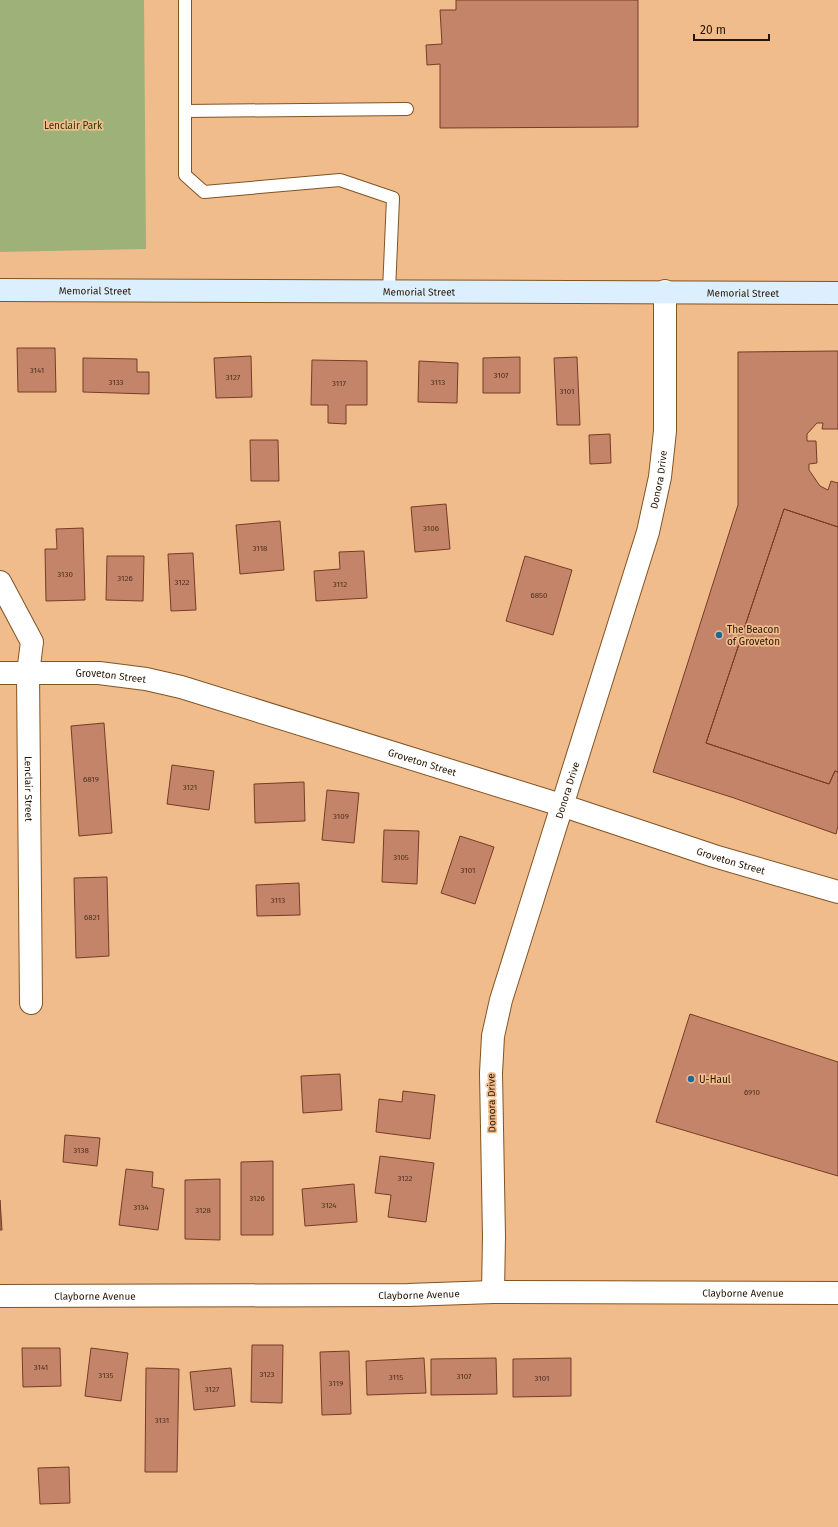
<svg xmlns="http://www.w3.org/2000/svg" width="838" height="1527" font-family="'Fira Sans',sans-serif">
  <style>
    .green { fill: #9eb179 }
    .building { fill: #c4846a; stroke: #753d24 }
    .lines { fill: none; stroke-linecap: round; stroke-linejoin: round }
    .lane-casing { stroke: #825424; stroke-width: 14 }
    .street-casing { stroke: #825424; stroke-width: 24 }
    .secondary-casing { stroke: #825424; stroke-width: 24 }
    .lane { stroke: #fff; stroke-width: 12 }
    .street { stroke: #fff; stroke-width: 22 }
    .secondary { stroke: #dceffe; stroke-width: 22 }
    .poi-dot { fill: #1e699c; stroke: #f0bc8c; stroke-width: 1.5 }
    .labels { text-anchor: middle; stroke-width: 3.5; stroke-linejoin: round; paint-order: stroke }
    .number-label { font-size: 8px; fill: #4e311d }
    .park-label { font-size: 10px; fill: #2b3708; stroke: #f0bc8c }
    .street-label { font-size: 10px; fill: #271503; stroke: #f0bc8c }
    .poi-label { font-size: 10px; fill: #271503; stroke: #f0bc8c; text-anchor: start }
  </style>
  <rect width="100%" height="100%" fill="#f0bc8c"/>
  <path class="green" d="M0,0H144L146,249L0,252Z"/>
  <path class="building" d="M456,0H638V127L440,128V64L427,65L426,45L442,44L440,10H456Z
    M17,348H55L56,392H18Z
    M838,351V429H822L823,423H817L807,434V441H816L817,463L809,464V470L820,486L828,490L831,481L838,483V527L784,509L706,743L829,784L835,771L838,772V826L836,834L734,798L653,772L738,505V352Z
    M251,356L252,397L216,398L214,358Z
    M520,357V393H483V358Z
    M577,357L580,425H557L554,358Z
    M83,358L137,359V372H149V394L83,392Z
    M312,360L367,361V405H346V424L328,423V405H311Z
    M419,361L458,363L457,403L418,402Z
    M610,434L611,463L590,464L589,435Z
    M250,440H278L279,481H251Z
    M446,504L450,549L415,552L411,507Z
    M784,509L838,527V772L835,771L829,784L706,743Z
    M280,521L284,570L240,574L236,525Z
    M83,528L85,600L46,601L45,549H57L56,529Z
    M364,551L367,598L316,601L314,571L340,569L339,552Z
    M193,553L196,610L171,611L168,554Z
    M107,556H144L143,601L106,600Z
    M525,556L572,570L553,635L506,621Z
    M104,723L112,833L79,836L71,726Z
    M172,765L214,771L209,810L167,804Z
    M304,782L305,821L255,823L254,784Z
    M327,790L359,793L354,843L322,840Z
    M384,830L419,831L417,884L382,882Z
    M460,836L494,847L475,904L441,893Z
    M107,877L109,956L76,958L74,878Z
    M299,883L300,915L257,916L256,885Z
    M690,1014L838,1062V1176L656,1122Z
    M340,1074L342,1110L303,1113L301,1076Z
    M403,1091L435,1095L430,1139L376,1132L379,1099L402,1102Z
    M65,1135L100,1138L97,1166L63,1162Z
    M380,1156L434,1163L426,1222L388,1217L391,1195L375,1193Z
    M273,1161V1235H241V1162Z
    M126,1169L153,1172L152,1187L164,1189L158,1230L119,1225Z
    M220,1179V1240L185,1239V1180Z
    M354,1184L357,1222L305,1226L302,1189Z
    M0,1200L2,1230H0Z
    M252,1345H283L282,1403L251,1402Z
    M22,1348H60L61,1386L23,1387Z
    M91,1348L128,1353L121,1401L85,1396Z
    M349,1351L351,1414L322,1415L320,1352Z
    M424,1358L426,1393L367,1395L366,1361Z
    M496,1358L497,1394L431,1395V1359Z
    M571,1358V1396L513,1397V1359Z
    M146,1368L179,1369L177,1472H145Z
    M231,1368L235,1406L194,1410L190,1372Z
    M69,1467L70,1503L40,1504L38,1468Z"/>
  <g class="lines">
    <defs>
      <path id="lane" d="M185,0V175L204,192L340,180L393,198L389,291
        M185,111L407,109"/>
      <g id="street">
        <path id="s1" d="M0,582L32,642L28,673L31,1003"/>
        <path id="s2" d="M0,673H99L146,679L181,687L561,805L714,856L838,892"/>
        <path id="s3" d="M493,1292L494,1237L491,1073L493,1036L501,1000L648,532L660,477L665,431V291"/>
        <path id="s4" d="M0,1296L408,1295L493,1292L838,1293"/>
      </g>
      <g id="secondary">
        <path id="s5" d="M0,290L838,293"/>
      </g>
    </defs>
    <use href="#lane" class="lane-casing"/>
    <use href="#street" class="street-casing"/>
    <use href="#secondary" class="secondary-casing"/>
    <use href="#lane" class="lane"/>
    <use href="#street" class="street"/>
    <use href="#secondary" class="secondary"/>
  </g>
  <g class="poi-dot">
    <circle cx="719" cy="635" r="4"/>
    <circle cx="691" cy="1079" r="4"/>
  </g>
  <g class="labels">
    <g class="number-label">
      <text x="37" y="373">3141</text>
      <text x="501" y="378">3107</text>
      <text x="233" y="380">3127</text>
      <text x="116" y="385">3133</text>
      <text x="438" y="385">3113</text>
      <text x="339" y="386">3117</text>
      <text x="567" y="394">3101</text>
      <text x="431" y="531">3106</text>
      <text x="260" y="551">3118</text>
      <text x="65" y="577">3130</text>
      <text x="125" y="581">3126</text>
      <text x="182" y="585">3122</text>
      <text x="340" y="587">3112</text>
      <text x="539" y="598">6850</text>
      <text x="91" y="782">6819</text>
      <text x="190" y="790">3121</text>
      <text x="341" y="819">3109</text>
      <text x="401" y="860">3105</text>
      <text x="468" y="873">3101</text>
      <text x="278" y="903">3113</text>
      <text x="92" y="920">6821</text>
      <text x="752" y="1095">6910</text>
      <text x="81" y="1153">3138</text>
      <text x="405" y="1181">3122</text>
      <text x="257" y="1201">3126</text>
      <text x="329" y="1208">3124</text>
      <text x="141" y="1210">3134</text>
      <text x="203" y="1213">3128</text>
      <text x="41" y="1370">3141</text>
      <text x="267" y="1377">3123</text>
      <text x="106" y="1378">3135</text>
      <text x="464" y="1379">3107</text>
      <text x="396" y="1380">3115</text>
      <text x="542" y="1381">3101</text>
      <text x="336" y="1386">3119</text>
      <text x="212" y="1392">3127</text>
      <text x="162" y="1423">3131</text>
    </g>
    <g class="park-label">
      <text x="73" y="129">Lenclair Park</text>
    </g>
    <g class="street-label">
      <text dy="4" stroke="none"><textPath href="#s5" startOffset="95">Memorial Street</textPath></text>
      <text dy="4" stroke="none"><textPath href="#s5" startOffset="419">Memorial Street</textPath></text>
      <text dy="4" stroke="none"><textPath href="#s5" startOffset="743">Memorial Street</textPath></text>
      <text dy="4" stroke="none"><textPath href="#s3" startOffset="837">Donora Drive</textPath></text>
      <text dy="4" stroke="none"><textPath href="#s2" startOffset="111">Groveton Street</textPath></text>
      <text dy="4" stroke="none"><textPath href="#s2" startOffset="435">Groveton Street</textPath></text>
      <text dy="4" stroke="none"><textPath href="#s1" startOffset="215">Lenclair Street</textPath></text>
      <text dy="4" stroke="none"><textPath href="#s3" startOffset="513">Donora Drive</textPath></text>
      <text dy="4" stroke="none"><textPath href="#s2" startOffset="759">Groveton Street</textPath></text>
      <text transform="translate(491 1103) rotate(-91)" y="4">Donora Drive</text>
      <text dy="4" stroke="none"><textPath href="#s4" startOffset="743">Clayborne Avenue</textPath></text>
      <text dy="4" stroke="none"><textPath href="#s4" startOffset="419">Clayborne Avenue</textPath></text>
      <text dy="4" stroke="none"><textPath href="#s4" startOffset="95">Clayborne Avenue</textPath></text>
    </g>
    <g class="poi-label">
      <text x="727" y="633">The Beacon<tspan x="727" dy="12">of Groveton</tspan></text>
      <text x="699" y="1083">U-Haul</text>
    </g>
  </g>
  <path d="M694 34v6h75v-6" fill="none" stroke="#271503" stroke-width="2"/>
  <text x="700" y="34" font-size="12" fill="#271503" stroke="#f0bc8c" stroke-width="3" paint-order="stroke">20 m</text>
</svg>
